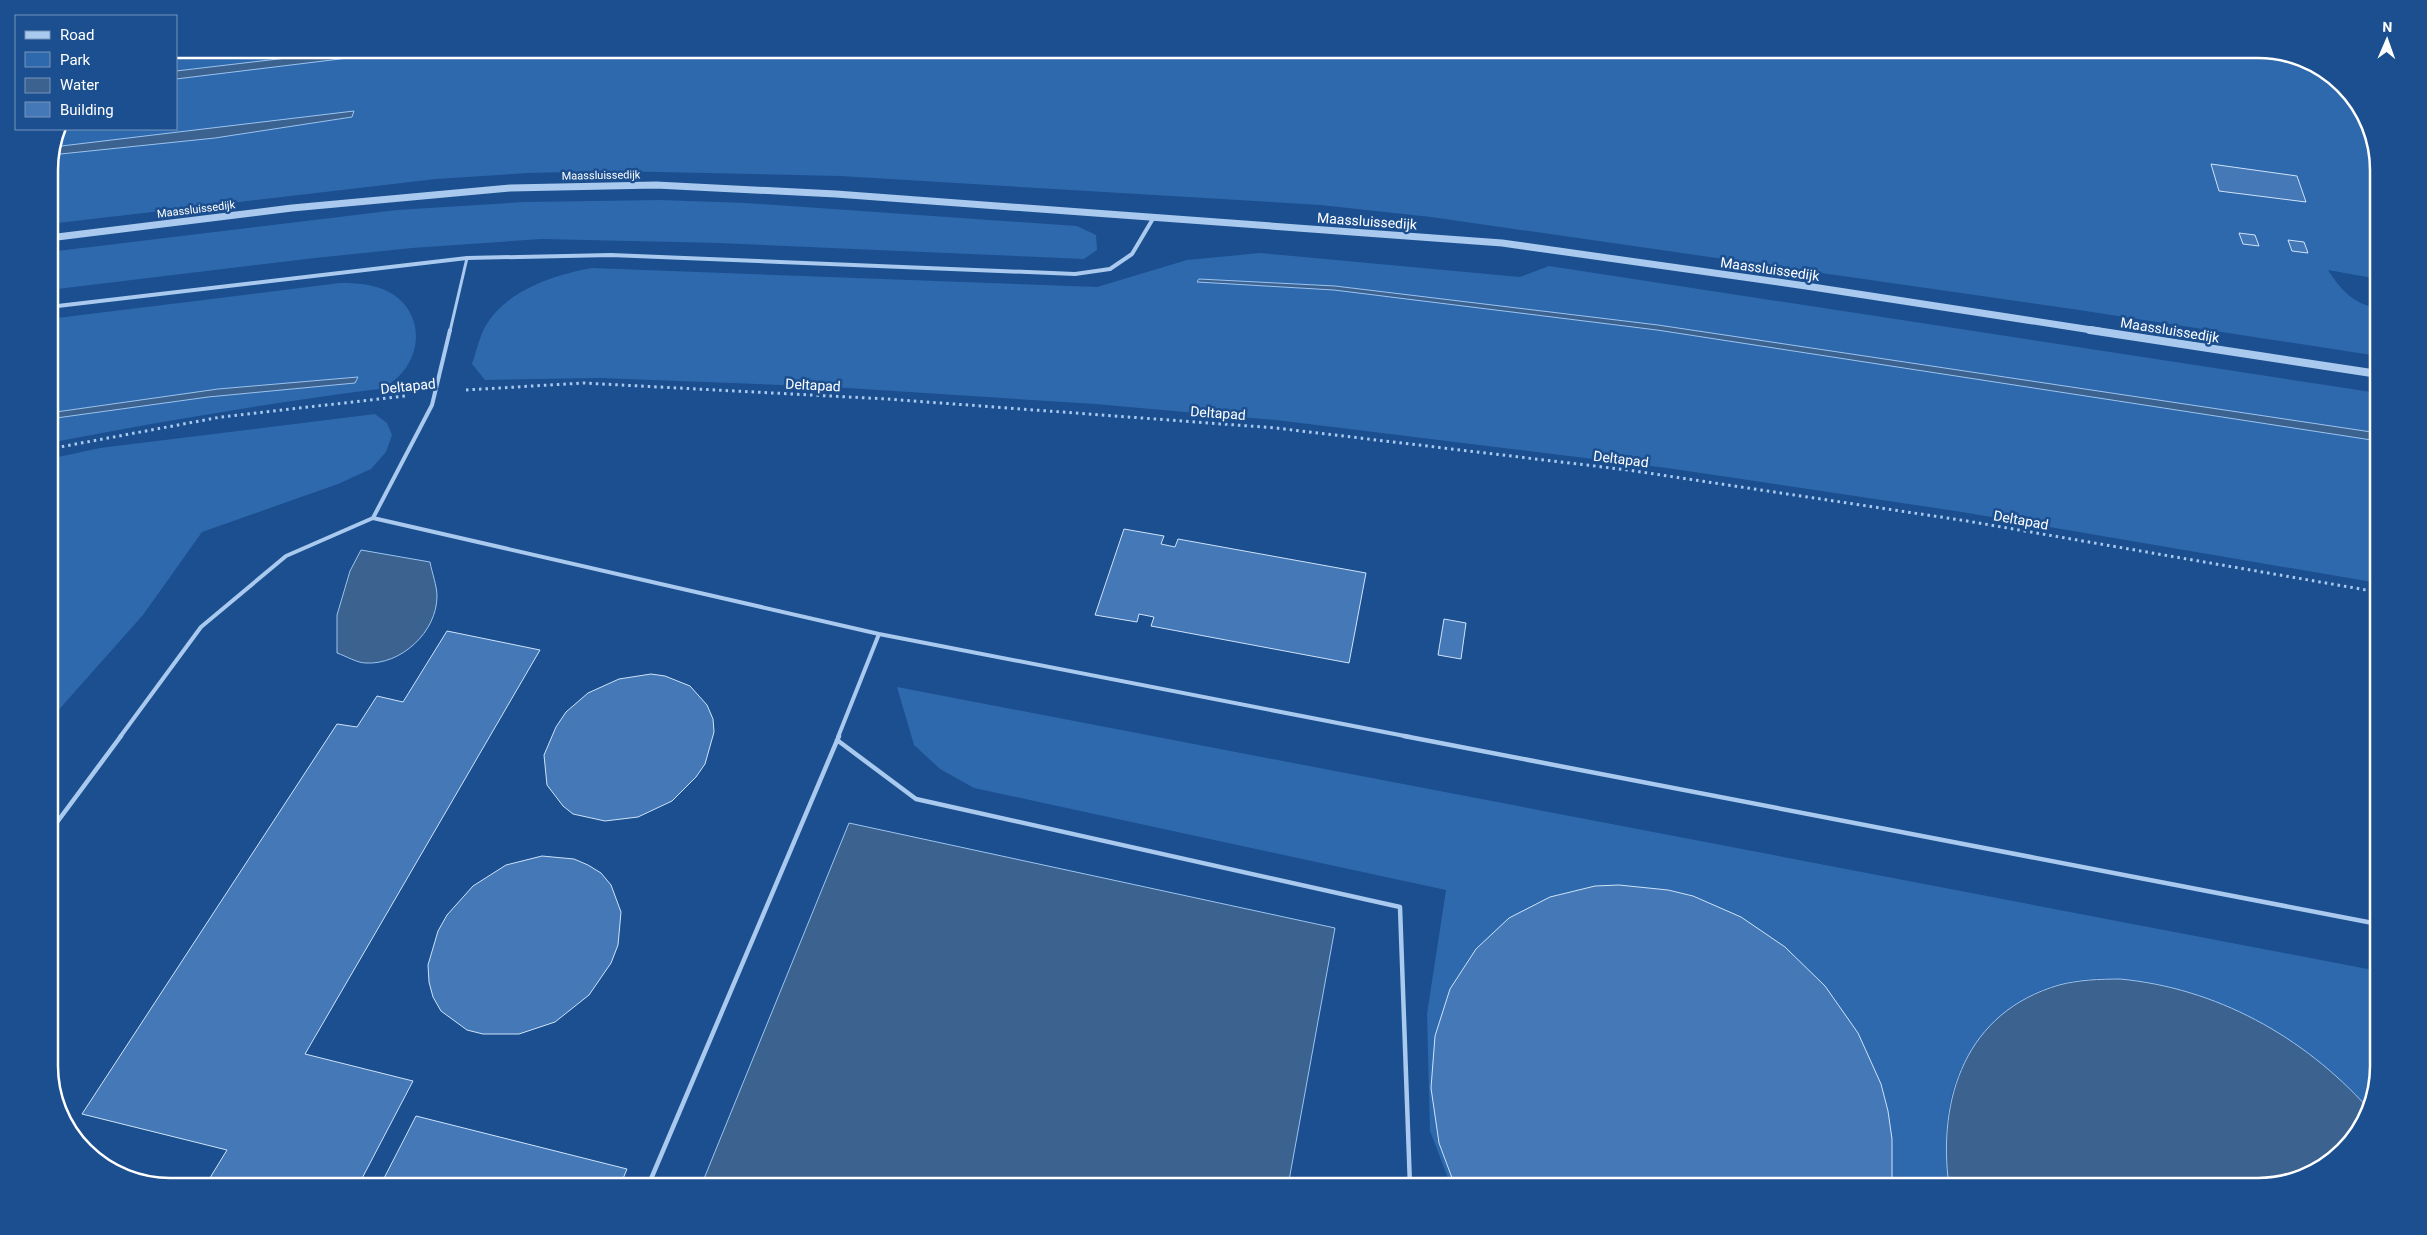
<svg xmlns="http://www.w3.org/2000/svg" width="2427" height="1235" font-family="Roboto,sans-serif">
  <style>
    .green { fill: #2e69ad }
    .water { fill: #3c6290; stroke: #9cc4f0 }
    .building { fill: #4478b7; stroke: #cfe3fa }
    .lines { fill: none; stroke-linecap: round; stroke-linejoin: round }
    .path { stroke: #a9c9ee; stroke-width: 3; stroke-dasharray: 2.5 4; stroke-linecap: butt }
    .service-far2 { stroke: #a9c9ee; stroke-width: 3 }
    .service-far1 { stroke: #a9c9ee; stroke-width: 4 }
    .service { stroke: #a9c9ee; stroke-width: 4.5 }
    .minor { stroke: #a9c9ee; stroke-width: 4 }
    .tertiary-far1 { stroke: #a9c9ee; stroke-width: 7 }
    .tertiary { stroke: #a9c9ee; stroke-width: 8 }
    .labels { text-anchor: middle; stroke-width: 5; stroke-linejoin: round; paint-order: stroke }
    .far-street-label { font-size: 11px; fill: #fff; stroke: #1b4f8f }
    .street-label { font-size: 14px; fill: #fff; stroke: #1b4f8f }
    .rim { fill: none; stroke: #fff; stroke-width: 2.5 }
  </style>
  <rect width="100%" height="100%" fill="#1b4f8f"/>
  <path class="green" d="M176,49H363L176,71Z
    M422,49H2257L2311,61L2358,102L2378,162V279L2328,270C2341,290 2353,304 2378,308V356L2079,310L1431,217L1320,205L840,176L612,171L528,173L436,179L49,224L51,155L215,138L352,117L354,112L53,147L57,129H176V79Z
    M660,200L746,203L1077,226L1096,235L1097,250L1084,259L719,243L541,239L412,248L315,258L49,290V252L397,210L524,202Z
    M1260,253L1520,277L1549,266L2378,393V583L1962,512L1667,468L1276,420L1095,404L832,387L600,378L485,380L472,364C476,353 479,338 485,327C505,291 553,275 592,268L1097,287L1187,260Z
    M340,283C357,283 374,284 389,292C431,315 421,373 379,389C268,403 159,422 49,443V419L208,397L355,383L357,377L218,389L49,413V319Z
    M375,414L387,423L392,435L386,452L371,469L338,484L202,532L143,615L55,714L49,713V459L100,448Z
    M897,687L2378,971V1065L2368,1108C2343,1081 2316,1057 2285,1037C2212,990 2086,948 2009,1009C1999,1017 1991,1027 1983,1037C1977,1045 1969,1052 1965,1061C1944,1098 1944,1145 1949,1186H1451L1430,1131L1427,1014L1446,890L974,788L940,769L914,745Z"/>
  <path class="water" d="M363,49H422L176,79V71Z
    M354,111L352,117L215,138L51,155L53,147Z
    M1199,279L1335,286L1658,325L2378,433V441L1657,330L1334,290L1197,282Z
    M358,377L355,383L208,397L49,419V413L218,389Z
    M361,550L430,562C432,573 437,586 437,596C437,632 401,665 366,663C357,663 346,656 337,653V615L350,571Z
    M849,823L1335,928L1288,1186H701Z
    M2120,979C2216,988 2303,1036 2368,1108L2366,1119L2324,1166L2258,1186H1949C1937,1098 1966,1012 2059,985C2078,980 2099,979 2120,979Z"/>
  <path class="building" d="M2211,164L2297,176L2306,202L2219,191Z
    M2239,233L2255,235L2259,246L2243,244Z
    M2288,240L2304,242L2308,253L2292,251Z
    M1124,529L1164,536L1161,544L1175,547L1178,539L1366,573L1349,663L1151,626L1154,617L1139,614L1137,622L1095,615Z
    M1444,619L1466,623L1461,659L1438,655Z
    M447,631L540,650L305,1054L413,1081L358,1186H205L227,1150L82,1114L337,724L357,727L377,696L403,702Z
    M651,674L665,676L690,686L707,705L713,719L714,732L705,764L696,777L672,801L638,817L605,821L573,814L563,806L547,785L544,755L556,727L566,712L588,693L619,679Z
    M542,856L574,859L588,865L601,873L611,885L621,912L618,945L611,963L589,995L555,1022L519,1034H483L467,1030L441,1011L433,997L429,982L428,965L438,931L447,915L473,886L506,865Z
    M1619,885L1668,890L1693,896L1741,917L1785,947L1825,986L1858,1033L1881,1084L1888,1111L1892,1139V1186H1455L1439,1143L1431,1088L1435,1036L1450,989L1476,949L1509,918L1550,897L1595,886Z
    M416,1116L627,1169L620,1186H380Z"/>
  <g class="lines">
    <path class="path" d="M466,390L583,383L887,399L1276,428L1628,470L1967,521L2378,592
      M49,449L221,417L405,396"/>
    <path class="service-far2" d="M450,331L467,258"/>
    <path class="service-far1" d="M373,518L432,405L450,330
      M120,737L201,627L286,556L373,518L879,634L1410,737
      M838,737L879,634"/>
    <path class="service" d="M1404,736L2378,924
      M837,740L916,799L1400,907L1410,1186
      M49,833L121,736
      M648,1186L839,736"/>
    <path class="minor" d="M49,307L467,258L611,255L1075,274L1110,269L1132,254L1154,217"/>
    <path class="tertiary-far1" d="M49,238L292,208L510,188L656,185L836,194L1502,243L1806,286L2098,331"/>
    <path class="tertiary" d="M2090,330L2378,374"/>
  </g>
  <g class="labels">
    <g class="far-street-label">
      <text transform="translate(601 175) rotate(-1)" y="4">Maassluissedijk</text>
      <text transform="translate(196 209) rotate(-7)" y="4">Maassluissedijk</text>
    </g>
    <g class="street-label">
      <text transform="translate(1367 221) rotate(4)" y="5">Maassluissedijk</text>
      <text transform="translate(1770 269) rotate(8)" y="5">Maassluissedijk</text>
      <text transform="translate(2170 330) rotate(9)" y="5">Maassluissedijk</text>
      <text transform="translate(813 385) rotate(3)" y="5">Deltapad</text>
      <text transform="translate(408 386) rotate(-6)" y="5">Deltapad</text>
      <text transform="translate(1218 413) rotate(4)" y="5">Deltapad</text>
      <text transform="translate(1621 459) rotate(7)" y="5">Deltapad</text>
      <text transform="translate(2021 520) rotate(10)" y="5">Deltapad</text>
    </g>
  </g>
  <path d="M0 0H2427V1235H0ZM170 58H2258A112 112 0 0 1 2370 170V1066A112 112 0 0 1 2258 1178H170A112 112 0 0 1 58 1066V170A112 112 0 0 1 170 58Z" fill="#1b4f8f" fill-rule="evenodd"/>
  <path class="rim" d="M170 58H2258A112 112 0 0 1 2370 170V1066A112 112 0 0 1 2258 1178H170A112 112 0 0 1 58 1066V170A112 112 0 0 1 170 58Z"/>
  <rect x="15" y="15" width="162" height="115" fill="#1b4f8f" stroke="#7695bc"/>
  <rect x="25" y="31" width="25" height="8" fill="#a9c9ee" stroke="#7695bc"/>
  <text x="60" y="40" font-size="15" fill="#ffffff">Road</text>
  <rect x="25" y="52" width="25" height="15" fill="#2e69ad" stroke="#7695bc"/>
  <text x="60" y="65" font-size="15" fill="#ffffff">Park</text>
  <rect x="25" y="78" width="25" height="15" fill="#3c6290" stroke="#7695bc"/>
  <text x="60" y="90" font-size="15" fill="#ffffff">Water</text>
  <rect x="25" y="102" width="25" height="15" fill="#4478b7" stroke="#7695bc"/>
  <text x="60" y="115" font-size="15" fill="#ffffff">Building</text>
  <g transform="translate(2387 40) rotate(2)" stroke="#1b4f8f" stroke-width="4" paint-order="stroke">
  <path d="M0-4L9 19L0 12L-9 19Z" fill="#ffffff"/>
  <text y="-8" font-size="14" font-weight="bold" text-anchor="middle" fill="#ffffff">N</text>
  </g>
</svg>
